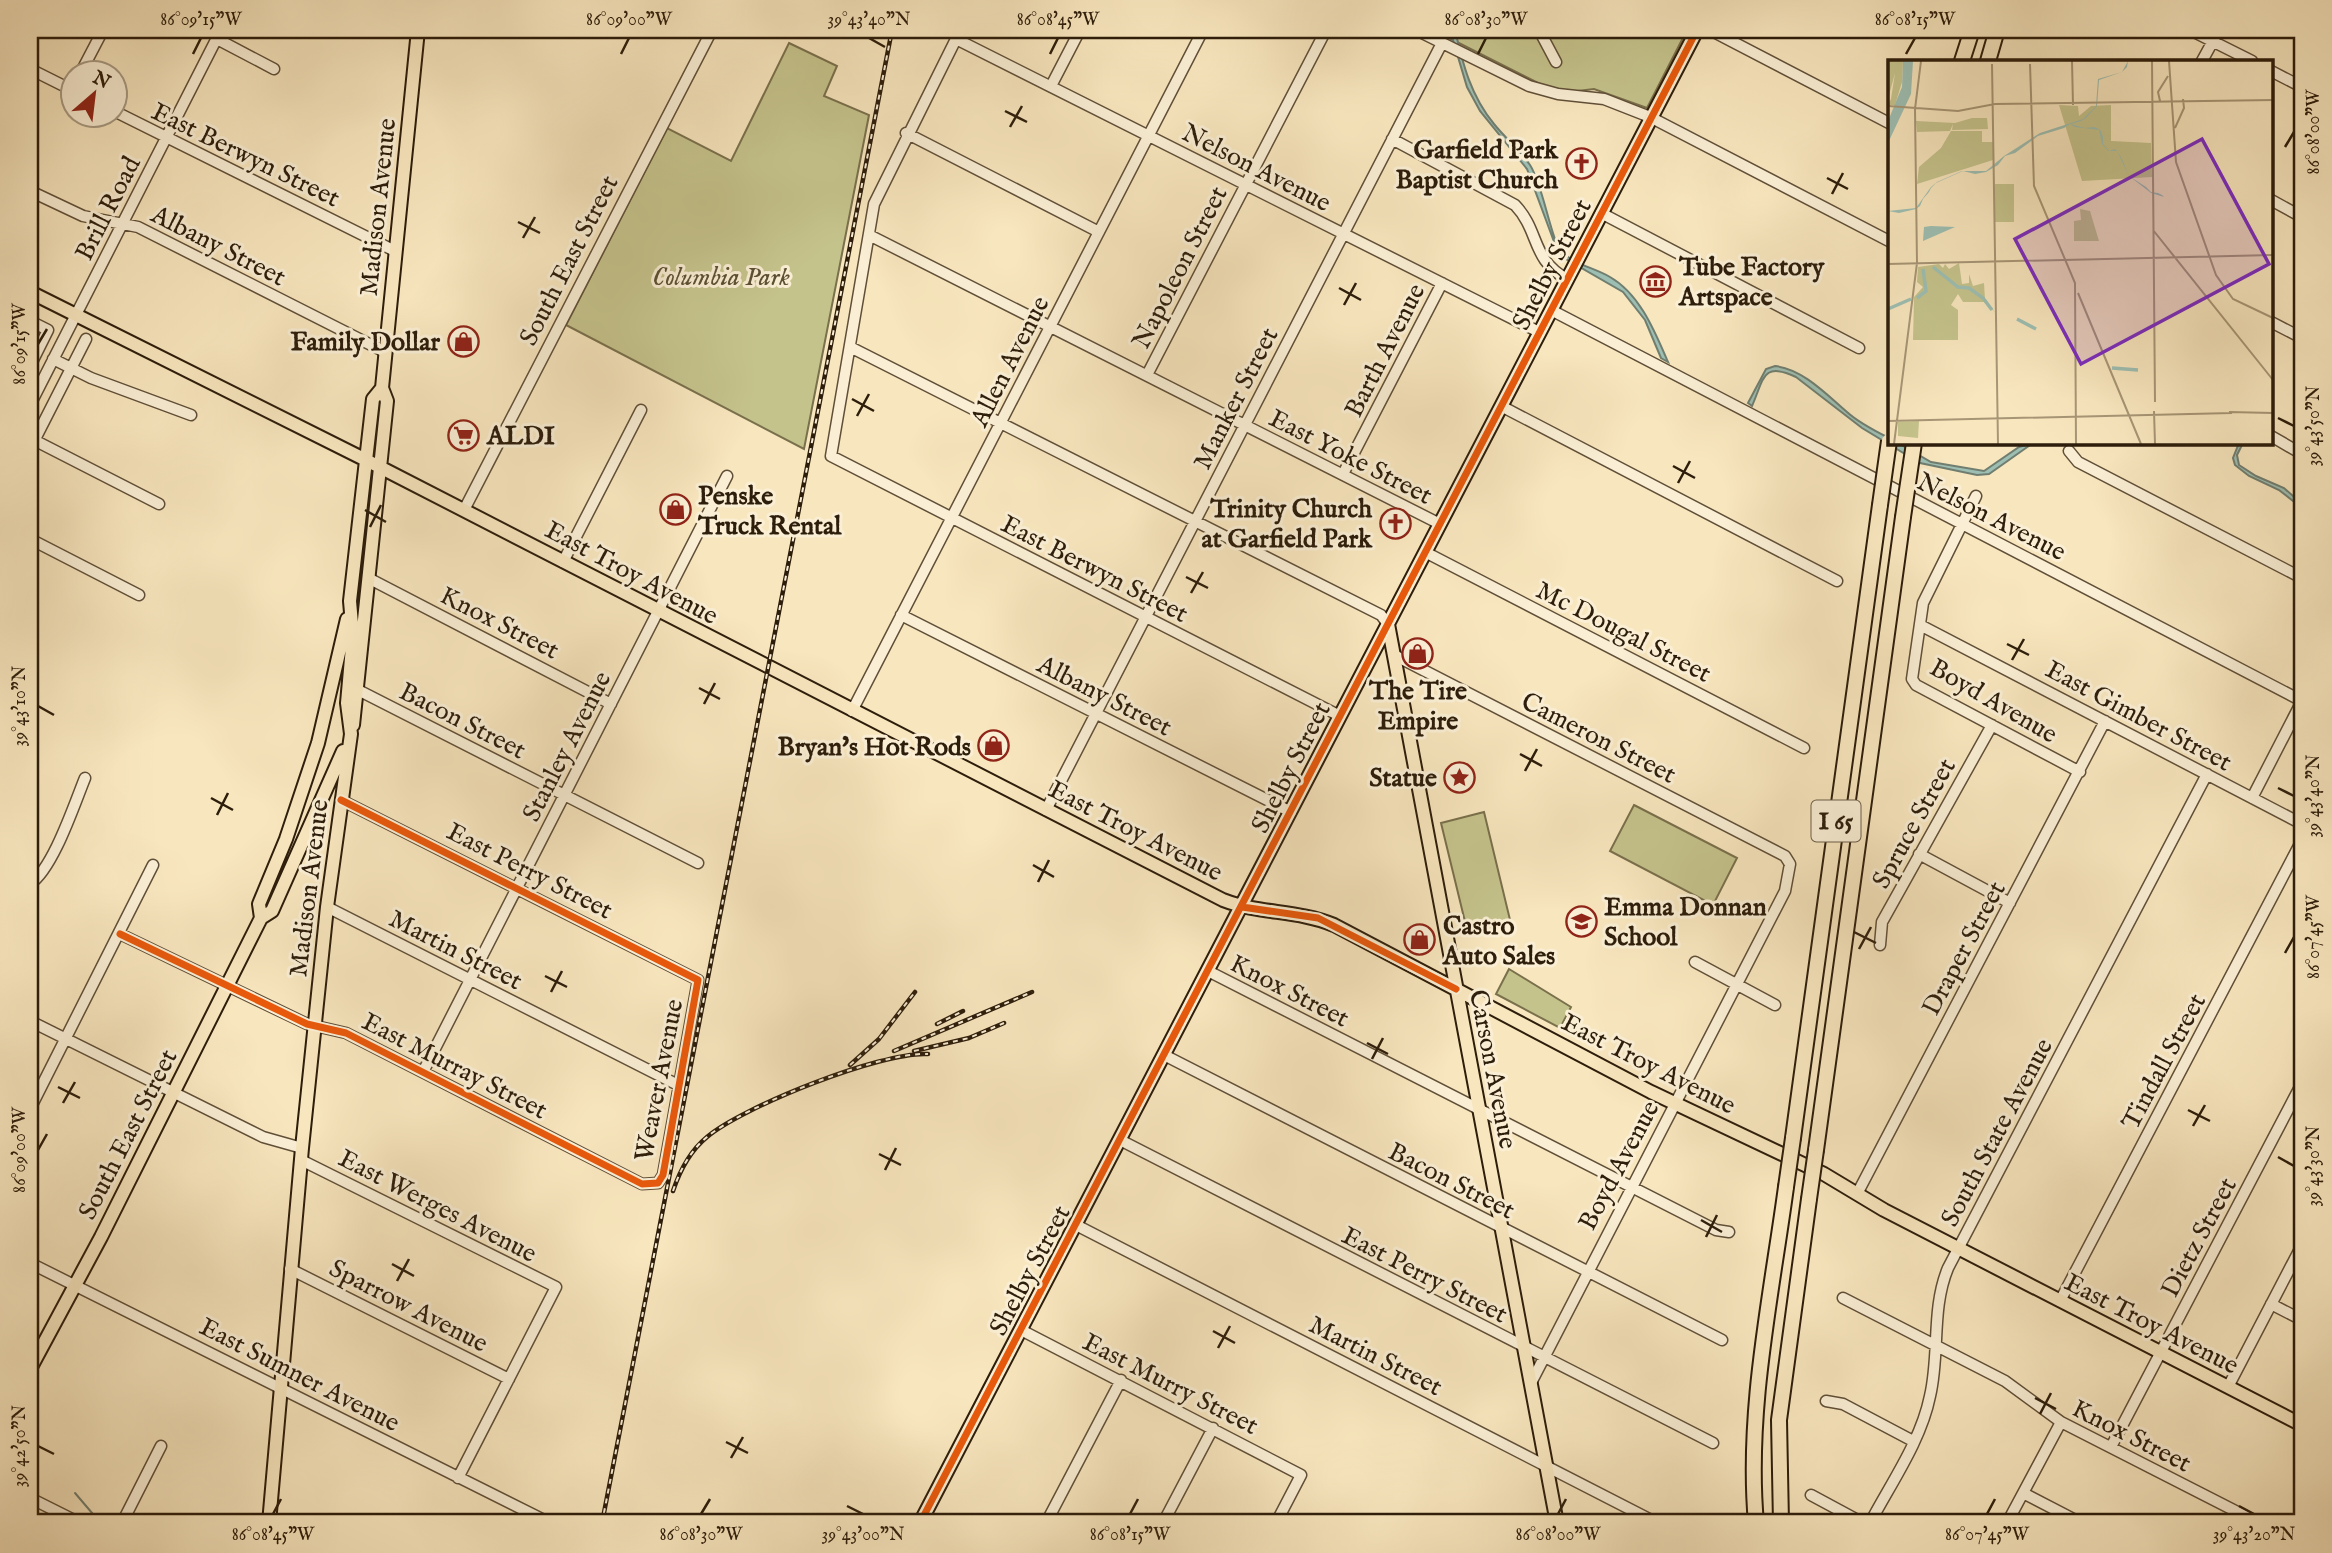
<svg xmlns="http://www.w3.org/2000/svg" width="2332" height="1553" font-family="'IM FELL English',serif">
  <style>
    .green { fill: #c5c38c; stroke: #79704c; stroke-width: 2 }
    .water { fill: #9dbfb3; stroke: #707e70; stroke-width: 2 }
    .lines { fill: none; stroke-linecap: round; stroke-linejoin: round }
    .stream { stroke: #707e70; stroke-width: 2 }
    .minor-casing { stroke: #604f38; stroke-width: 13 }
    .major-casing { stroke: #2d1d0b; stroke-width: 16 }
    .highway-casing { stroke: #2d1d0b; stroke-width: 18 }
    .minor { stroke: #faefd5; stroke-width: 10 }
    .major { stroke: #f8e6be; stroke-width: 12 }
    .highway { stroke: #f8e6be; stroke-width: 14 }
    .rail-casing { stroke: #2d1d0b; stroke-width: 4.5 }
    .rail { stroke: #faefd5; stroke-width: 2; stroke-dasharray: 5; stroke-linecap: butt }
    .highway-bridge-casing { stroke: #2d1d0b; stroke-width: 18; stroke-linecap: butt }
    .highway-bridge { stroke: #f8e6be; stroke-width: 14 }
    .cycleway-casing { stroke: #faefd5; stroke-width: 11 }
    .cycleway { stroke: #e8590c; stroke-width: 7 }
    .ticks { fill: none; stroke: #2d1d0b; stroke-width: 2.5 }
    .labels { text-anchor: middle; stroke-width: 6; stroke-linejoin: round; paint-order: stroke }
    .shield { fill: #faefd5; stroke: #6a5c48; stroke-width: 2 }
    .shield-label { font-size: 24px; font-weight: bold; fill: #2d1d0b }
    .poi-label { font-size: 26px; font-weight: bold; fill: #2d1d0b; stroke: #faefd5; text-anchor: end }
    .street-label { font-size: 26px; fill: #2d1d0b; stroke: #faefd5 }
    .park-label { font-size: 26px; font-style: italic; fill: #5b4f32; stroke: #faefd5 }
    .inset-river { fill: none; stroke: #9dbfb3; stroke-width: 3.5 }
    .inset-road { fill: none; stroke: #a79676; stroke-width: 2 }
    .view { fill: #7b2cbf; fill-opacity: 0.15; stroke: #7b2cbf; stroke-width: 3.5 }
    .inset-edge { fill: none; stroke: #2d1d0b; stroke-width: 3.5 }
    .neatline { fill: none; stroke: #2d1d0b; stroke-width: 2.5 }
    .ticks-label { font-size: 18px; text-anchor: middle; fill: #2d1d0b }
  </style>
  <rect width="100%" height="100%" fill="#f8e6be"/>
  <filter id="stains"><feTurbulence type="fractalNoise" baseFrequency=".00286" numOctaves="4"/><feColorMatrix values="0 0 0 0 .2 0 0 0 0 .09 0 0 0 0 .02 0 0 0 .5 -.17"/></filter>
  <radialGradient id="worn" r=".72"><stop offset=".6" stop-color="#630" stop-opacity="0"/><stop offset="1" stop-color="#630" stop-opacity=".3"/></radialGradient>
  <path class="green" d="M1433,30H1687L1647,108L1594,89L1569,92L1540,84Z
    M789,43L837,66L824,96L869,115L804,449L566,325L667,128L731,161Z
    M1634,805L1737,858L1713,905L1610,851Z
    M1484,812L1511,924L1468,934L1441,823Z
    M1509,969L1571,1007L1560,1028L1496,994Z"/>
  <path class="water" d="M1450,30H1455C1463,65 1471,96 1494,124C1506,139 1519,149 1530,165C1542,184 1548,224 1558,247C1570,264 1593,267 1610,277C1640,294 1655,332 1668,362L1661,358L1645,320L1623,292L1559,255L1527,169L1480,111L1467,87Z
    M1775,366C1803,369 1827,395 1847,412C1859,423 1875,431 1889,438V443H1898L1931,462L1984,471L2019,447L2033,443L1989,474L1977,475L1920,463L1862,428L1796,377C1762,361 1764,379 1752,406L1748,403L1766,369Z
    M2239,443H2243L2237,455L2239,465L2256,476L2284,488L2302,504V508L2279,490L2249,476L2235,465L2233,458Z"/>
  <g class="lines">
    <path class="stream" d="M75,1493L98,1520"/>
    <defs>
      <path id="minor" d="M957,30L955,41L874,204L831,456L1340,716
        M1416,30L1529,86L1558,94L1604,99L1650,117L1889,241
        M1539,30L1556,62
        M1710,30L1889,123
        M2190,30L2252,61
        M217,39L274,69
        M956,39L1539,332
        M2202,61L2219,30
        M30,69L74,91
        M2271,71L2302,87
        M80,74L103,30
        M1051,86L1080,30
        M116,112L395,251
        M906,133L1099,232
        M1392,139L1515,205C1540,231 1531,260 1567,279
        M30,191L83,216L138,227L385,352
        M2271,200L2302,217
        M1601,213L1859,348
        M869,235L1440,524
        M1551,310L2302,701
        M30,321L48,330L30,366
        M2271,322L2302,338
        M850,347L1381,615L1388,624
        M53,359L91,378L191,415
        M1147,375L1326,30
        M30,405L221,30
        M1501,406L1837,581
        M2271,436L2302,454
        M30,438L159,504
        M30,449L86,339
        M2069,451L2078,462L2302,578
        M1343,474L1442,283
        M1976,496L1923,603L1912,679L1916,685L2080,772
        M464,510L712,30
        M30,539L139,595
        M1425,552L1804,748
        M563,562L641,410
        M370,579L611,704
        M901,615L1291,812
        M1920,625L2302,824
        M1394,655L1785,856L1790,864L1785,891L1532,1381
        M358,690L698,863
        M852,711L1203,30
        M2252,798L2302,701
        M1046,810L1442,43
        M1919,854L2010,903
        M30,884C53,869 74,805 85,778
        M327,907L678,1085
        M120,934L307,1024L346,1033L642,1184L658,1183L663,1175L698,980L341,800
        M1880,945L1882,922L1992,725
        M1695,962L1775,1005
        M1208,971L1716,1230L1729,1232
        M30,1021L263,1137L302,1148
        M1164,1055L1722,1340
        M423,1072L727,476
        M30,1109L153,865
        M1120,1140L1713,1443
        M301,1160L556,1287L458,1478
        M1857,1194L2105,721
        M1076,1225L1657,1523
        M30,1263L550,1523
        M290,1269L509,1379
        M1843,1298L2005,1381L2061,1422L2259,1523
        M2060,1301L2302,840
        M2271,1304L2302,1320
        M1021,1330L1301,1475L1276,1523
        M2228,1387L2302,1245
        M1826,1401L1843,1404L1913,1441
        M2111,1447L2302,1083
        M2023,1493L2081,1523
        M1811,1495L1863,1523
        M30,1498L80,1523
        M122,1523L161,1446
        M1046,1523L1121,1380
        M1163,1523L1213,1428
        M1870,1523C1891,1483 1921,1441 1930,1396C1940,1354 1931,1309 1948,1268L2207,774
        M2007,1523L2061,1422"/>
      <path id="major" d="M30,292L366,460L1223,900C1259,914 1298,910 1334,925L1651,1092L1824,1174L1884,1210L2302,1425
        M1388,624L1557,1523
        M353,725L387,401L382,388L418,30
        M261,918L272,911L343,751
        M30,1369L101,1237L261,918L259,904L286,839L318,743L347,619
        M269,1523L302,1148L327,907L351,734L347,703L353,636L350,601L373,399L382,388
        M920,1523L1697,30"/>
      <path id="highway" d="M1962,61L1972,30
        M1988,61L1997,30
        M1793,1138L1880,505
        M1816,1150L1903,517
        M1756,1523C1746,1411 1771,1298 1786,1187
        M1781,1523L1779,1420L1809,1199"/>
    </defs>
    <use href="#minor" class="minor-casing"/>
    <use href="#major" class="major-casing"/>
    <use href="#highway" class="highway-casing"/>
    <use href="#minor" class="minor"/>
    <use href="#major" class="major"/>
    <use href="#highway" class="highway"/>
    <defs>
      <path id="rail" d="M937,1024L963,1011
        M894,1051L1032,992
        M914,1051L969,1038L1004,1023
        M850,1065L879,1039L915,992
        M673,1191C680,1170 690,1151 707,1137C742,1107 882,1051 928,1054
        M602,1523L892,30"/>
    </defs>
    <use href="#rail" class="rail-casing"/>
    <use href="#rail" class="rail"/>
    <defs>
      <path id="highway-bridge" d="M1880,505L1889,441
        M1903,517L1914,443
        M1786,1187L1793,1138
        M1809,1199L1816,1150"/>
    </defs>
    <use href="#highway-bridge" class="highway-bridge-casing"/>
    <use href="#highway-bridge" class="highway-bridge"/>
    <defs>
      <path id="cycleway" d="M1242,907L1318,918L1456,989
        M120,934L307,1024L346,1033L642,1184L658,1183L663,1175L698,980L341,800
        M920,1523L1697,30"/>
    </defs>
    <use href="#cycleway" class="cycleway-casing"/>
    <use href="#cycleway" class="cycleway"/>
  </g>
  <path class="ticks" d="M869,38L885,47M193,54L201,38M621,54L629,38M1050,54L1058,38M1478,54L1486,38M1906,54L1915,38M1005,111L1027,122M1010,127L1022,106M2285,147L2294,132M1827,178L1848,189M1832,194L1843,173M518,222L540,233M523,238L535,217M1339,288L1361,300M1344,305L1356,283M38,344L47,329M852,399L874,411M857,416L869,394M2278,418L2294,426M1673,466L1695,478M1678,483L1690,461M365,510L386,522M370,527L381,505M1186,577L1208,588M1191,593L1203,572M2007,644L2029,655M2012,660L2024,639M699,688L720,699M704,704L715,683M38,706L54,715M1520,754L1542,766M1525,771L1537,749M2278,788L2294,796M211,798L233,810M217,815L228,793M1033,865L1054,877M1038,882L1049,860M1854,932L1876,943M1859,949L1871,927M2285,953L2294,937M545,976L567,987M551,992L562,971M1367,1043L1388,1054M1372,1059L1383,1038M58,1087L80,1098M63,1103L75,1082M2188,1110L2210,1121M2193,1126L2205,1105M38,1150L47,1134M879,1154L901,1165M2278,1157L2294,1166M885,1170L896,1148M1701,1220L1722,1232M1706,1237L1717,1215M392,1264L414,1276M397,1281L409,1259M1213,1331L1235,1343M1218,1348L1230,1326M2035,1398L2056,1409M2040,1414L2051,1393M726,1442L748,1453M38,1446L54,1454M731,1458L743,1437M847,1506L863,1514M2239,1506L2254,1514M273,1514L281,1499M701,1514L710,1499M1130,1514L1138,1499M1558,1514L1566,1499M1987,1514L1995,1499"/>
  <defs>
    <symbol id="church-ring" viewBox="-11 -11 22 22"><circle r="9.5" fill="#faefd5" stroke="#8f2418" stroke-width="1.5"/><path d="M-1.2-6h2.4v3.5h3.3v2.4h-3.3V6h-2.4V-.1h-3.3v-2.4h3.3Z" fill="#8f2418"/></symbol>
    <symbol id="museum-ring" viewBox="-11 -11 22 22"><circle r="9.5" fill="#faefd5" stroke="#8f2418" stroke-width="1.5"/><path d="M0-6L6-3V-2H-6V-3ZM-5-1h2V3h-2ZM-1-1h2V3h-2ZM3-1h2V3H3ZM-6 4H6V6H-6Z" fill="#8f2418"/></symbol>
    <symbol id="shop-ring" viewBox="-11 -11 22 22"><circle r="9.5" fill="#faefd5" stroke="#8f2418" stroke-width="1.5"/><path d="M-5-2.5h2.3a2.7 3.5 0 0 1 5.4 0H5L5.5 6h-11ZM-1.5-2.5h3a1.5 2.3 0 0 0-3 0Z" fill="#8f2418"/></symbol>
    <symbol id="supermarket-ring" viewBox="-11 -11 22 22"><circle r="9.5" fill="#faefd5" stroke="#8f2418" stroke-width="1.5"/><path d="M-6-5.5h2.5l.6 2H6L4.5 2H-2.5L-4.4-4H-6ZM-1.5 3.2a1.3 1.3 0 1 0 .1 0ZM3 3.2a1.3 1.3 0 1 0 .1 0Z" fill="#8f2418"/></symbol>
    <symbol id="sight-ring" viewBox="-11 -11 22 22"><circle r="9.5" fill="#faefd5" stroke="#8f2418" stroke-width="1.5"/><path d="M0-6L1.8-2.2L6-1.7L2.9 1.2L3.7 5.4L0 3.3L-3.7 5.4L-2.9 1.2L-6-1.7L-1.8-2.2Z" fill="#8f2418"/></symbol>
    <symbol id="school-ring" viewBox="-11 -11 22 22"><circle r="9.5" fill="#faefd5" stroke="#8f2418" stroke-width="1.5"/><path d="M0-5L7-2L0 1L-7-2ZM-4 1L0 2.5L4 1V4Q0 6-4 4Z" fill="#8f2418"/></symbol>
  </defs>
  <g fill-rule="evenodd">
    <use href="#church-ring" x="1564" y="146" width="35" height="35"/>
    <use href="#museum-ring" x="1638" y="264" width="35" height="35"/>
    <use href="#shop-ring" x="446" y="324" width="35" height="35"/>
    <use href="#supermarket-ring" x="446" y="418" width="35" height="35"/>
    <use href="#shop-ring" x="658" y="492" width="35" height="35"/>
    <use href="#church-ring" x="1378" y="506" width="35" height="35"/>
    <use href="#shop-ring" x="1400" y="636" width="35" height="35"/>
    <use href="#shop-ring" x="976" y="728" width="35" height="35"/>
    <use href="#sight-ring" x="1442" y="760" width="35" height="35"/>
    <use href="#school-ring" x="1564" y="904" width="35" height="35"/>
    <use href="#shop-ring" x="1402" y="922" width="35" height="35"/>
  </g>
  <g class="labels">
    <rect class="shield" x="1811.5" y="800.5" width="49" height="41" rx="5"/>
    <g class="shield-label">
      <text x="1836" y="829">I 65</text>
    </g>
    <g class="poi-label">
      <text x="1558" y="158">Garfield Park<tspan x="1558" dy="30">Baptist Church</tspan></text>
      <text x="1679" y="275" text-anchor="start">Tube Factory<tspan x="1679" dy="30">Artspace</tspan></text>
      <text x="440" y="350">Family Dollar</text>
      <text x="487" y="444" text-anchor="start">ALDI</text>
      <text x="698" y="504" text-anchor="start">Penske<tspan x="698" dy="30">Truck Rental</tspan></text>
      <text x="1372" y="517">Trinity Church<tspan x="1372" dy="30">at Garfield Park</tspan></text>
      <text x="1418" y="699" text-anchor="middle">The Tire<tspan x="1418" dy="30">Empire</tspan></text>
      <text x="971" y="755">Bryan's Hot Rods</text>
      <text x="1437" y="786">Statue</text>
      <text x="1604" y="915" text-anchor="start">Emma Donnan<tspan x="1604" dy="30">School</tspan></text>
      <text x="1443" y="934" text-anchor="start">Castro<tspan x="1443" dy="30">Auto Sales</tspan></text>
    </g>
    <g class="street-label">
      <text transform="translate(246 154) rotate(26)" y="9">East Berwyn Street</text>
      <text transform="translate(1257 167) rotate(27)" y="9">Nelson Avenue</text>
      <text transform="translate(377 207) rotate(-84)" y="9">Madison Avenue</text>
      <text transform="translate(107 208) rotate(-63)" y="9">Brill Road</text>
      <text transform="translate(219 245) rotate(27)" y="9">Albany Street</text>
      <text transform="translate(568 260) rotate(-63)" y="9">South East Street</text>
      <text transform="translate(1551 264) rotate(-63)" y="9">Shelby Street</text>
      <text transform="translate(1179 267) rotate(-63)" y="9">Napoleon Street</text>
      <text transform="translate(1384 350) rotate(-63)" y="9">Barth Avenue</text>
      <text transform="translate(1009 361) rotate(-63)" y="9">Allen Avenue</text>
      <text transform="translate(1235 398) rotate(-63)" y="9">Manker Street</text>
      <text transform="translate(1351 456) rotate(27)" y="9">East Yoke Street</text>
      <text transform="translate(1992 516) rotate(27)" y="9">Nelson Avenue</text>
      <text transform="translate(1095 568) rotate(27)" y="9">East Berwyn Street</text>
      <text transform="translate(632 572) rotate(28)" y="9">East Troy Avenue</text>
      <text transform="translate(500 622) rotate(27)" y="9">Knox Street</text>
      <text transform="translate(1624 631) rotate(27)" y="9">Mc Dougal Street</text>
      <text transform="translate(1105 695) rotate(27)" y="9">Albany Street</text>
      <text transform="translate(1994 700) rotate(30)" y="9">Boyd Avenue</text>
      <text transform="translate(2139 715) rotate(28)" y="9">East Gimber Street</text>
      <text transform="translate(463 720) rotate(27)" y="9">Bacon Street</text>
      <text transform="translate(1599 737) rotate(27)" y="9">Cameron Street</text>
      <text transform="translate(566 746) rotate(-63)" y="9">Stanley Avenue</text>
      <text transform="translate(1290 767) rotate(-63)" y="9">Shelby Street</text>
      <text transform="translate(1913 823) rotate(-61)" y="9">Spruce Street</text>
      <text transform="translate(1136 830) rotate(27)" y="9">East Troy Avenue</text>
      <text transform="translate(530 870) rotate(27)" y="9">East Perry Street</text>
      <text transform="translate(308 888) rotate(-83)" y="9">Madison Avenue</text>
      <text transform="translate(1963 948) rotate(-62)" y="9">Draper Street</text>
      <text transform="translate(456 949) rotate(27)" y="9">Martin Street</text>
      <text transform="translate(1290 990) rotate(27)" y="9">Knox Street</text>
      <text transform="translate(2163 1061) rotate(-62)" y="9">Tindall Street</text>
      <text transform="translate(1649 1063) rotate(27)" y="9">East Troy Avenue</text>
      <text transform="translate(455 1065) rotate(27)" y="9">East Murray Street</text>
      <text transform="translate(1494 1069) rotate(79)" y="9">Carson Avenue</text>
      <text transform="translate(658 1080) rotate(-79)" y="9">Weaver Avenue</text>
      <text transform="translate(1996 1132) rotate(-62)" y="9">South State Avenue</text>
      <text transform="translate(127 1134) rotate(-63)" y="9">South East Street</text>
      <text transform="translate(1618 1165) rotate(-62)" y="9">Boyd Avenue</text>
      <text transform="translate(1452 1180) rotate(27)" y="9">Bacon Street</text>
      <text transform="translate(438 1205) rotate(27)" y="9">East Werges Avenue</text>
      <text transform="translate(2198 1237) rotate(-62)" y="9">Dietz Street</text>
      <text transform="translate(1029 1270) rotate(-62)" y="9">Shelby Street</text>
      <text transform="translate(1425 1274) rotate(27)" y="9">East Perry Street</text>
      <text transform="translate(409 1305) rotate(27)" y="9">Sparrow Avenue</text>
      <text transform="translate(2152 1323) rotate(27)" y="9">East Troy Avenue</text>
      <text transform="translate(1376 1355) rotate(27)" y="9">Martin Street</text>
      <text transform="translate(300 1374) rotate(27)" y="9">East Sumner Avenue</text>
      <text transform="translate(1171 1383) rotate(27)" y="9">East Murry Street</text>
      <text transform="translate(2132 1435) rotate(27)" y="9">Knox Street</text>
    </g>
    <g class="park-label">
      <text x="721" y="285">Columbia Park</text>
    </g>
  </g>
  <g transform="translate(1888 60)">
    <rect width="385" height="385" fill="#f8e6be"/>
    <path d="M0,1H15L14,22L7,45H0L3,39L7,13L0,39ZM171,45L190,46L191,56L203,46L223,45V81L263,83L264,117L194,121ZM84,58H99L100,69L64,70L65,64L62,71L29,72L28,61L67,63ZM63,71H94V82H105V100L29,124L31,107L53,88ZM107,124H126V162H107ZM192,149L202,151L211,181H186V161L193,160ZM71,203L74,224L81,223V214L85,226L96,223L97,240L107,252L96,242H75L70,234L63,245L70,250V280H25L26,237L35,227L29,222L30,207L51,204L55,208L57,204L61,209ZM31,361L30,378L10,376V362Z" fill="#c5c38c"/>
    <path d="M15,1H25L23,34L0,83V61L14,27ZM240,1L239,7L234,12L211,20L209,46L198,58L193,61L183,64L197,68L206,67L209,68L213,71L215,77V84L221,91L227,89L229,91L234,99L241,116L258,127L263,132L270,133L274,135L276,137L263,133L241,116L229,91H220L214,84L211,70L187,67L182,64L176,68L150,76L127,93L117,96L110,105L98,112L87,114L75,111L48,123L43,128L41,132L35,139L32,146L28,149L11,153L0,151L28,148L43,127L49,122L74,111H98L116,96L152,73L195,59L208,46L210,19L234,12ZM36,167L43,166L67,167L35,181Z" fill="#9dbfb3"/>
    <path class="inset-river" d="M45,207L70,227L81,228L95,238L104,250M29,238L38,231L35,209M0,249L23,239M129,259L148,269M224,308L250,310"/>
    <path class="inset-road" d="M184,1L185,45M264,1L267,342M281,1L288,102L328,215L345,239L385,258M104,4L110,384M142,4L146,126L187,223L188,384M272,41L270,32L280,16M0,46L70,51L107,44L385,40M287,68L296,48L295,39M265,170L385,320M0,204L385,195M190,233L253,384M266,351L267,384M341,352L385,353M0,361L344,353M6,384L29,203L27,49L33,1"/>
    <path class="view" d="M314,79L381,204L193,304L127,179Z"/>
    <rect width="385" height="385" class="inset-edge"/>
  </g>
  <rect width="2332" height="1553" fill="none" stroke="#f8e6be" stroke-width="77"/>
  <g transform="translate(94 94) rotate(28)"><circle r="33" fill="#faefd5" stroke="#a89b84" stroke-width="2"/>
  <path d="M0-5L12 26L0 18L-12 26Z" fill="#8f2418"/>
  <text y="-10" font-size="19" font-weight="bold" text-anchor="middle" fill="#2d1d0b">N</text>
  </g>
  <rect x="38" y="38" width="2256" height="1476" class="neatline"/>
  <g class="ticks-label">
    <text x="201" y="25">86°09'15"W</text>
    <text x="629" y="25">86°09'00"W</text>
    <text x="869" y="25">39°43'40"N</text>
    <text x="1058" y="25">86°08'45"W</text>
    <text x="1486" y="25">86°08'30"W</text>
    <text x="1915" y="25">86°08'15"W</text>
    <text transform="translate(2313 132) rotate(-90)" y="6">86°08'00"W</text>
    <text transform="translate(19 344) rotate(-90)" y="6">86°09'15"W</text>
    <text transform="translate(2313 426) rotate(-90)" y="6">39°43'50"N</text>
    <text transform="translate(19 706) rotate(-90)" y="6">39°43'10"N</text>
    <text transform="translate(2313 796) rotate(-90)" y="6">39°43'40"N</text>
    <text transform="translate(2313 937) rotate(-90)" y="6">86°07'45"W</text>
    <text transform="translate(19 1150) rotate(-90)" y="6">86°09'00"W</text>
    <text transform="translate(2313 1166) rotate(-90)" y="6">39°43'30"N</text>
    <text transform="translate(19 1446) rotate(-90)" y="6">39°42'50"N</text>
    <text x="273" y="1540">86°08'45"W</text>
    <text x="701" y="1540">86°08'30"W</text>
    <text x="863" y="1540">39°43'00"N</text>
    <text x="1130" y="1540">86°08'15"W</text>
    <text x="1558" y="1540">86°08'00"W</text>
    <text x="1987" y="1540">86°07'45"W</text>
    <text x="2254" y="1540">39°43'20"N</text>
  </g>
  <rect width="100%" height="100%" filter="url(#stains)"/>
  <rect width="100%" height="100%" fill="url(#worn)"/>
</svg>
